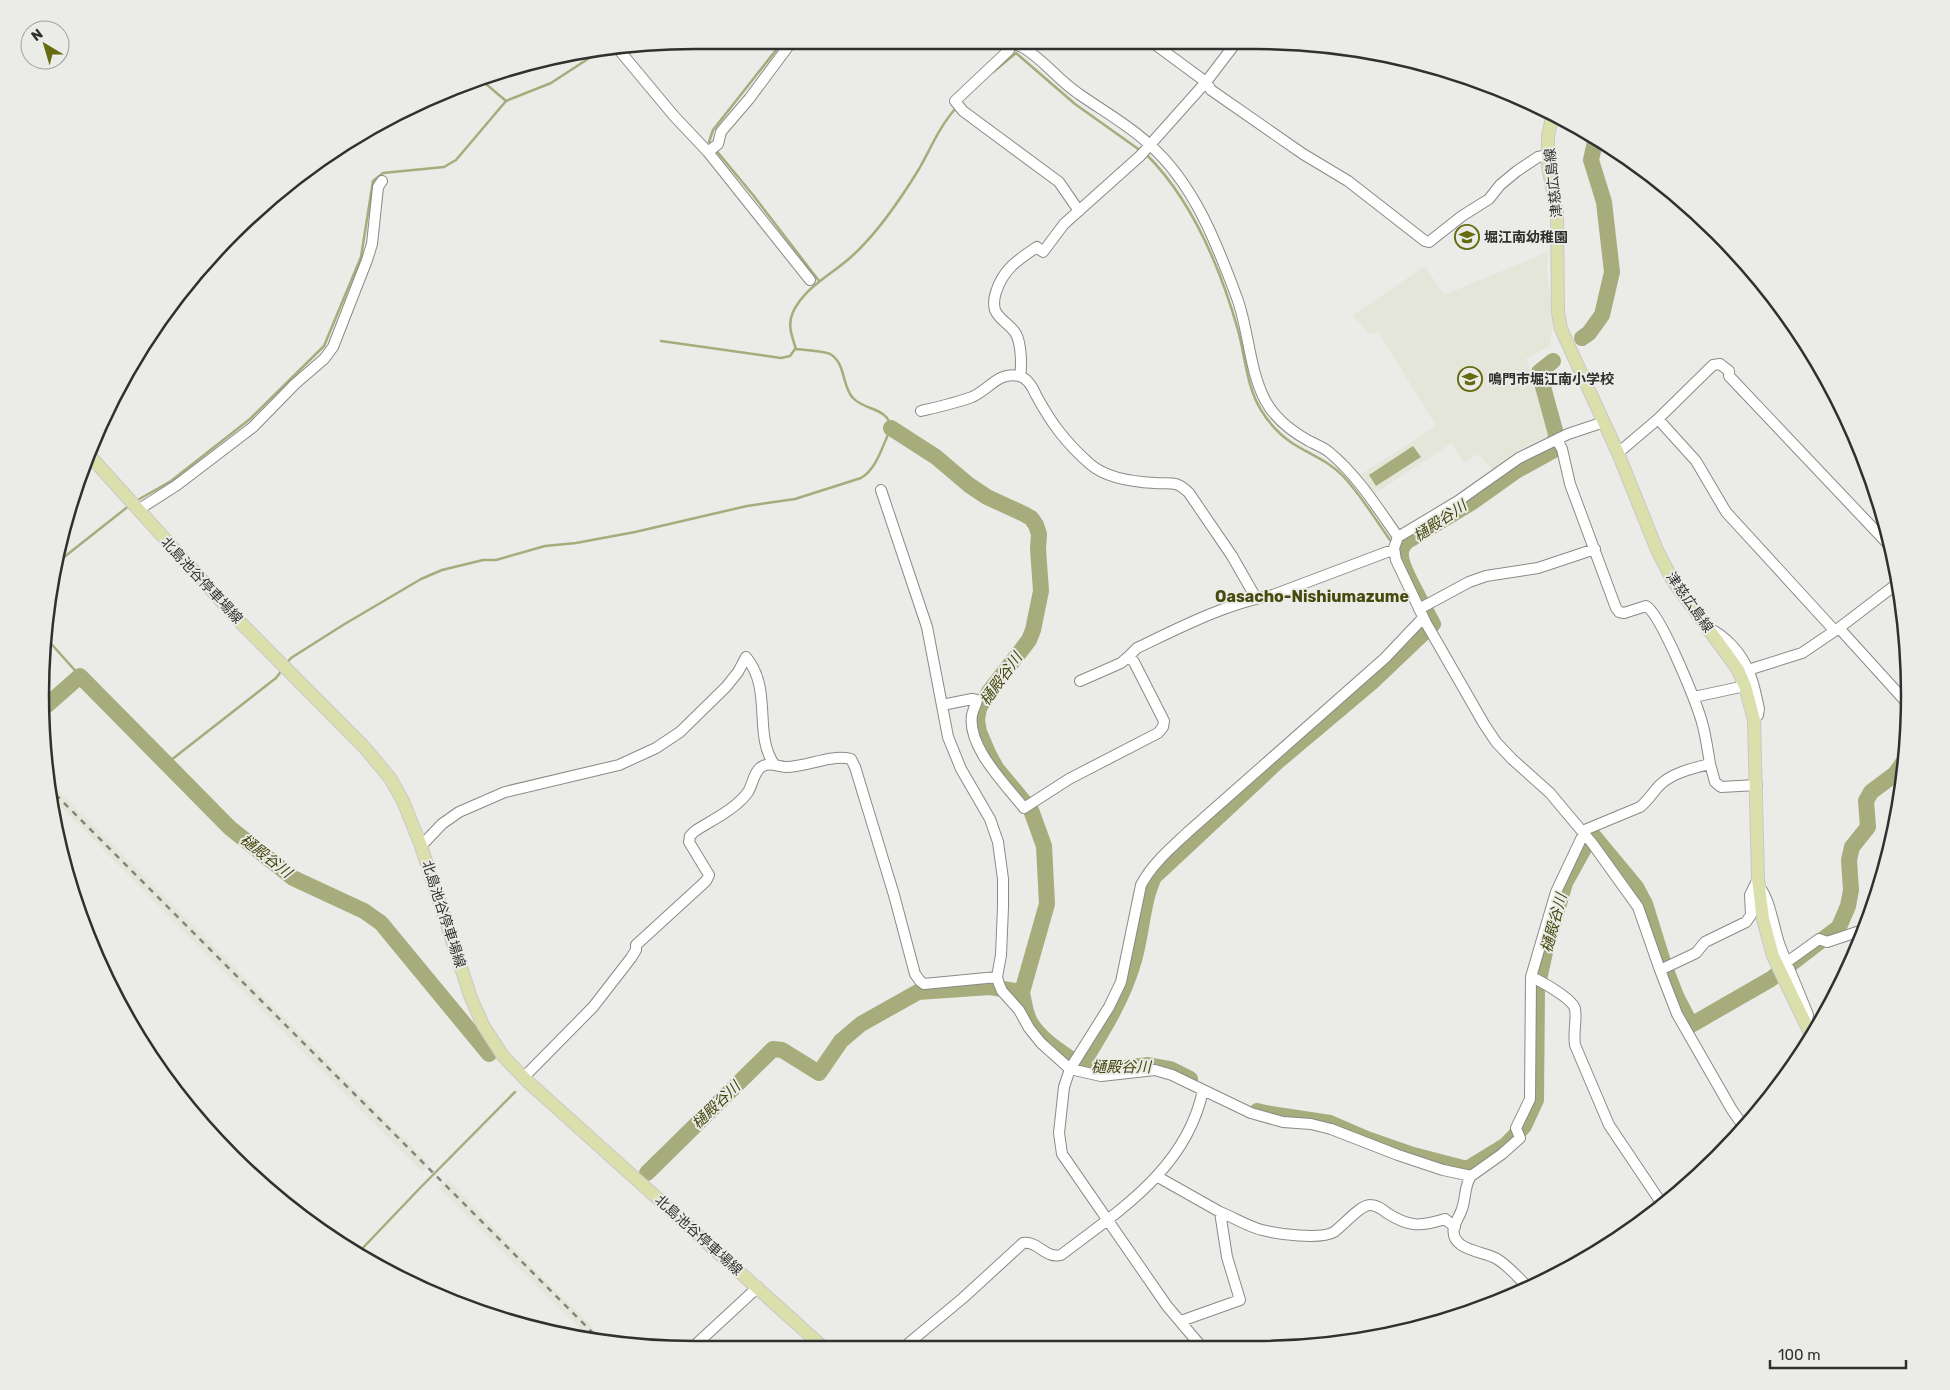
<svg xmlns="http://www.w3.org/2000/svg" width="1950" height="1390" font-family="Rubik,'Noto Sans JP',sans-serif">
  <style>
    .built { fill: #e4e6da }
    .water { fill: #a6ac7b }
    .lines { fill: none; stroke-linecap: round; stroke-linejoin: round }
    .stream { stroke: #a6ac7b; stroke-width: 2.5 }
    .river { stroke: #a6ac7b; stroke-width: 16 }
    .minor-casing { stroke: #8a8a87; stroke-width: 12 }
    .major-casing { stroke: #c9c9c9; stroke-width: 14 }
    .minor { stroke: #fff; stroke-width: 10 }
    .major { stroke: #dadfab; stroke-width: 12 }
    .rail { stroke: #838381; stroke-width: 2.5; stroke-dasharray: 6 6; stroke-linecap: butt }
    .labels { text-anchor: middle; stroke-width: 4; stroke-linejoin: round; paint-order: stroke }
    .street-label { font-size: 14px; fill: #30302f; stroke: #ebebe8 }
    .poi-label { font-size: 14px; font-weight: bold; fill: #30302f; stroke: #ebebe8; text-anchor: start }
    .water-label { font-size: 15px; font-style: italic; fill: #43470c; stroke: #ebebe8 }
    .quarter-label { font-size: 16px; font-weight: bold; fill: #454a0d; stroke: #ebebe8 }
    .rim { fill: none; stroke: #30302f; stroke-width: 2.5 }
  </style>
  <rect width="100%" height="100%" fill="#ebebe8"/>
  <path class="built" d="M1548,252L1547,270L1554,323L1549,347L1526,358L1541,400L1550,438L1539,442L1493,470L1478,454L1464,463L1452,443L1374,494L1360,475L1436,426L1378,331L1370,335L1353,315L1425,266L1444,295Z
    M46,778L430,1164L422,1172L50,796Z
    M447,1179L544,1279L607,1341L589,1338L438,1187Z"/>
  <path class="water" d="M1413,446L1421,457L1376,486L1369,475Z"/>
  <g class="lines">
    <path class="stream" d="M993,72L1016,53L1075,104L1141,151
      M479,78L506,101
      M712,144L709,142L713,130L784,40
      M715,149L753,195L819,281
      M1146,154C1193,201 1220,267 1238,330C1245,356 1247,388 1261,410C1269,423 1280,435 1292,443C1309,454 1329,461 1343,476C1361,495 1375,519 1390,540L1393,542
      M661,341L781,358L790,356L795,349
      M136,501L171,481L250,419L324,346L361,257L373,181L383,173L444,167L456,160L506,101L551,83L597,53
      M54,565L130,505
      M46,638L80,676
      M286,664L291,658L343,625L421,579L442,570L483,560H496L545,546L576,543L635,532L747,506L795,499L861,478C877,469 883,444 891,428C888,407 865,411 853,398C842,387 846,363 830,354C823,351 804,350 796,349C792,336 787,325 793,312C805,287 831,275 851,257C878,233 900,200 919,169C931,148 940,125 957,107
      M166,764L276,678L282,670
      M358,1253L420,1188L515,1092"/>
    <path class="river" d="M1582,338L1589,333L1602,315L1612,272L1604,202L1591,160L1596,137
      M46,706L80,676L230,828L293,878L364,911L381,923L489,1054
      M1022,992C1024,1002 1025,1013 1030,1022C1041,1041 1064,1054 1081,1066C1102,1032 1123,999 1134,960C1142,933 1142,903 1154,877L1277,762L1371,683L1433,624C1426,610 1401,569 1401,556C1400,551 1402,547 1406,542L1471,503L1516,471L1554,450L1556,434L1539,372L1553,361
      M1081,1066L1097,1070L1117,1069L1148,1065L1170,1069L1190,1079
      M1257,1111L1265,1113L1330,1123L1367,1139L1413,1155L1467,1169L1506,1145L1524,1126L1536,1100L1537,989L1545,952L1565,883L1592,834L1636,887L1645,904L1664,965L1676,996L1691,1025L1771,979L1839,927L1848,906L1851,890L1849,860L1852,847L1868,827L1866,801L1871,792L1895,774L1905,760
      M647,1173L773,1049L782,1050L819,1073L841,1041L861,1024L918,992L990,987L1022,992L1047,904L1044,846L1031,810L996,768L988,753L979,732L977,720L979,708L989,692L1029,640L1033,630L1041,591L1038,549L1039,534L1036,525L1031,518L1024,514L987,497L969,485L936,457L891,428"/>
    <defs>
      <path id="minor" d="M999,40C1007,44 1016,43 1024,48C1045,61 1059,81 1079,94C1103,111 1129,125 1150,145C1194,184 1217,244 1237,298C1249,331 1249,369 1265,400C1275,419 1291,431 1309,441C1315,444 1323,447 1329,452C1357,475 1377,507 1398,537
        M1011,40L1009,50L955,101L963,111L1059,182L1079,211
        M1238,40L1206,82L1211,90L1303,154L1348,181L1425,241L1429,242L1462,216L1489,199L1500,185L1517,171L1538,157L1548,155
        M619,50L674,116L708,152L810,280
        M708,152L718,144L721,132L725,127L749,99L793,40
        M1020,376C1022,365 1021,343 1016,334C1011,325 999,320 995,310C993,303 994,298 996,292C1003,269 1019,259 1037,247L1043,252L1064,224L1140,156L1206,82L1149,40
        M921,411C938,407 956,403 972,397C989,390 998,371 1019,376C1028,378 1033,388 1036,395C1051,423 1066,443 1090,464C1106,478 1134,482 1155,483C1171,484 1176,480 1189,493L1232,556L1256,598
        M1658,419L1696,461L1726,512L1835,631
        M1604,422L1568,434L1519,458L1458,501L1398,537L1394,548L1396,560L1426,623L1484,724L1496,742L1512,759L1550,793L1565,811L1592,843L1638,907L1660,970L1677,1014L1732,1110L1744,1127
        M1557,440L1562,449L1570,484L1616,608L1619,612L1624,613L1646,606C1661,614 1698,706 1703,726C1706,738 1708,751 1710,764
        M1618,453L1658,419L1713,365L1720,364L1729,371V376L1890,546
        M881,490L927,627L948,737L961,769L990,819L998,842L1003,879V907L1001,955L997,977L999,984L1002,991L1019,1010L1029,1028L1041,1043L1070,1069L1101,1076L1155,1070L1172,1075L1251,1113L1283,1122L1311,1124L1331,1129L1398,1155L1443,1170L1471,1176L1502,1154L1520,1138L1516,1128L1530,1099L1531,977
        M138,510L177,485L253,427L295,384L324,359L333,347L367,260L372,244L378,187L382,181
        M1419,609L1469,582L1486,576L1538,568L1595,549
        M1708,628C1725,635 1741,653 1748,670C1754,682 1756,696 1759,709L1758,715L1754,720
        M1839,628L1907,703
        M1129,656L1137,648C1181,627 1225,604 1273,595L1387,552L1394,551
        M1748,670L1802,653L1839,628L1898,583
        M1694,697L1745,686
        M942,705L972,699L977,700C976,705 973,710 972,715C967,747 1006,785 1024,808L1069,779L1158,733L1163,727L1164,721L1134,662L1129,656L1121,663L1080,681
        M421,846L442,824L459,812L505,792L619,765L656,748L680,732L726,687L738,672L746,657C773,689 753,734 774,764
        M1760,888C1770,899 1774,930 1780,946C1789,969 1799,992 1808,1015L1806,1023
        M1787,962L1819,939L1827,942L1863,930
        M1660,970L1696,953L1705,942L1746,922L1751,915L1750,895L1758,879
        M524,1077L593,1007L631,958L636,950V945L706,881L709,875L689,842L690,836L695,831C712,820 736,809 748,792C753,784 754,770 763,766C771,762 778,767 786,767C808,767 829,754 851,759L855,767L894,895L915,974L920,981L924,984L997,977
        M1471,1176C1464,1186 1466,1198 1462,1209C1460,1215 1456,1221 1454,1227C1449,1251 1485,1251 1497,1259C1509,1266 1519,1279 1529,1288
        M1158,1177L1220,1212
        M1662,1204L1609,1125L1575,1045C1573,1032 1577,1019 1575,1009C1573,999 1541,981 1531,977L1556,892L1581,839L1587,829L1640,807C1649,800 1653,791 1662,783C1675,772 1694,768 1710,764L1715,782L1721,787L1757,785
        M1181,1321L1240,1300L1227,1257L1220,1212C1233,1217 1249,1227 1262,1230C1278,1234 1320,1240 1334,1232C1344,1225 1360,1205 1370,1205C1377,1205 1382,1209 1387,1213C1409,1227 1420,1227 1445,1219L1455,1227
        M1200,1345L1167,1306L1062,1154L1059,1133L1064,1087L1070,1069L1109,1007L1121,982L1141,885C1152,864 1170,849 1188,832L1385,658L1423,618
        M904,1347L963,1298L1023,1243C1039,1241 1045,1259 1061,1255C1120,1210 1187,1168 1203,1090
        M692,1348L758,1287"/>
      <path id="major" d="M1553,113L1548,136V166L1557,213L1558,312L1561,329L1618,453L1657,550L1673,581L1726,653L1738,670L1745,686L1754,720L1758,879L1763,919L1773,956L1811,1035
        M89,455L242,624L365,748L390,778L403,801L421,846L471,998L483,1025L503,1056L526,1080L824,1348"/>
    </defs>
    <use href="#minor" class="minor-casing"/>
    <use href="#major" class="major-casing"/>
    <use href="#minor" class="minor"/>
    <use href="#major" class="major"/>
    <path class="rail" d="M47,786L600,1340"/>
  </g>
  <defs>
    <symbol id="school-ring" viewBox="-11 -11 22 22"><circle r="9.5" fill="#ebebe8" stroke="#656b0e" stroke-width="1.5"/><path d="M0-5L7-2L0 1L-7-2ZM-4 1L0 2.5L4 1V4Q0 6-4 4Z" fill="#656b0e"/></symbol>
  </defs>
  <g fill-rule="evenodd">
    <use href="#school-ring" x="1453" y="223" width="28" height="28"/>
    <use href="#school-ring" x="1456" y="365" width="28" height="28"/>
  </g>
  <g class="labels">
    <g class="street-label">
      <text transform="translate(1553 183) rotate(-96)" y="5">津慈広島線</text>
      <text transform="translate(202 580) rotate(47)" y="5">北島池谷停車場線</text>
      <text transform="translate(1690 602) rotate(55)" y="5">津慈広島線</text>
      <text transform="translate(444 914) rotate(72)" y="5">北島池谷停車場線</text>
      <text transform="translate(699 1235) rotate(42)" y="5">北島池谷停車場線</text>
    </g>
    <g class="poi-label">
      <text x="1484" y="242">堀江南幼稚園</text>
      <text x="1488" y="384">鳴門市堀江南小学校</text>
    </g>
    <g class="water-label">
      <text transform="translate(1440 521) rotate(-34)" y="5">樋殿谷川</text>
      <text transform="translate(1001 679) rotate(-54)" y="5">樋殿谷川</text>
      <text transform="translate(266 856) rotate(38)" y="5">樋殿谷川</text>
      <text transform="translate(1554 923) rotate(-75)" y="5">樋殿谷川</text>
      <text x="1121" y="1072">樋殿谷川</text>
      <text transform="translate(716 1105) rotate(-44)" y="5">樋殿谷川</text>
    </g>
    <g class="quarter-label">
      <text x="1312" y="602">Oasacho-Nishiumazume</text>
    </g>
  </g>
  <path d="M0 0H1950V1390H0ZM695 49H1255A646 646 0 0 1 1901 695V695A646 646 0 0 1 1255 1341H695A646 646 0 0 1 49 695V695A646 646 0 0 1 695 49Z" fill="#ebebe8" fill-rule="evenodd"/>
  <path class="rim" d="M695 49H1255A646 646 0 0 1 1901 695V695A646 646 0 0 1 1255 1341H695A646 646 0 0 1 49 695V695A646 646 0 0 1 695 49Z"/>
  <g transform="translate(45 45) rotate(322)"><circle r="24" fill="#ebebe8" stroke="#a0a09e"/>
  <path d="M0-4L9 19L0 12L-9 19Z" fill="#656b0e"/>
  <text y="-8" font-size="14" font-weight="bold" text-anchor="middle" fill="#30302f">N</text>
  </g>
  <path d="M1770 1360v8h136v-8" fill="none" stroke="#30302f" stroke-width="2.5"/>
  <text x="1778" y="1360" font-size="15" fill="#30302f" stroke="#ebebe8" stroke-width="4" paint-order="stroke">100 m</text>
</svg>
